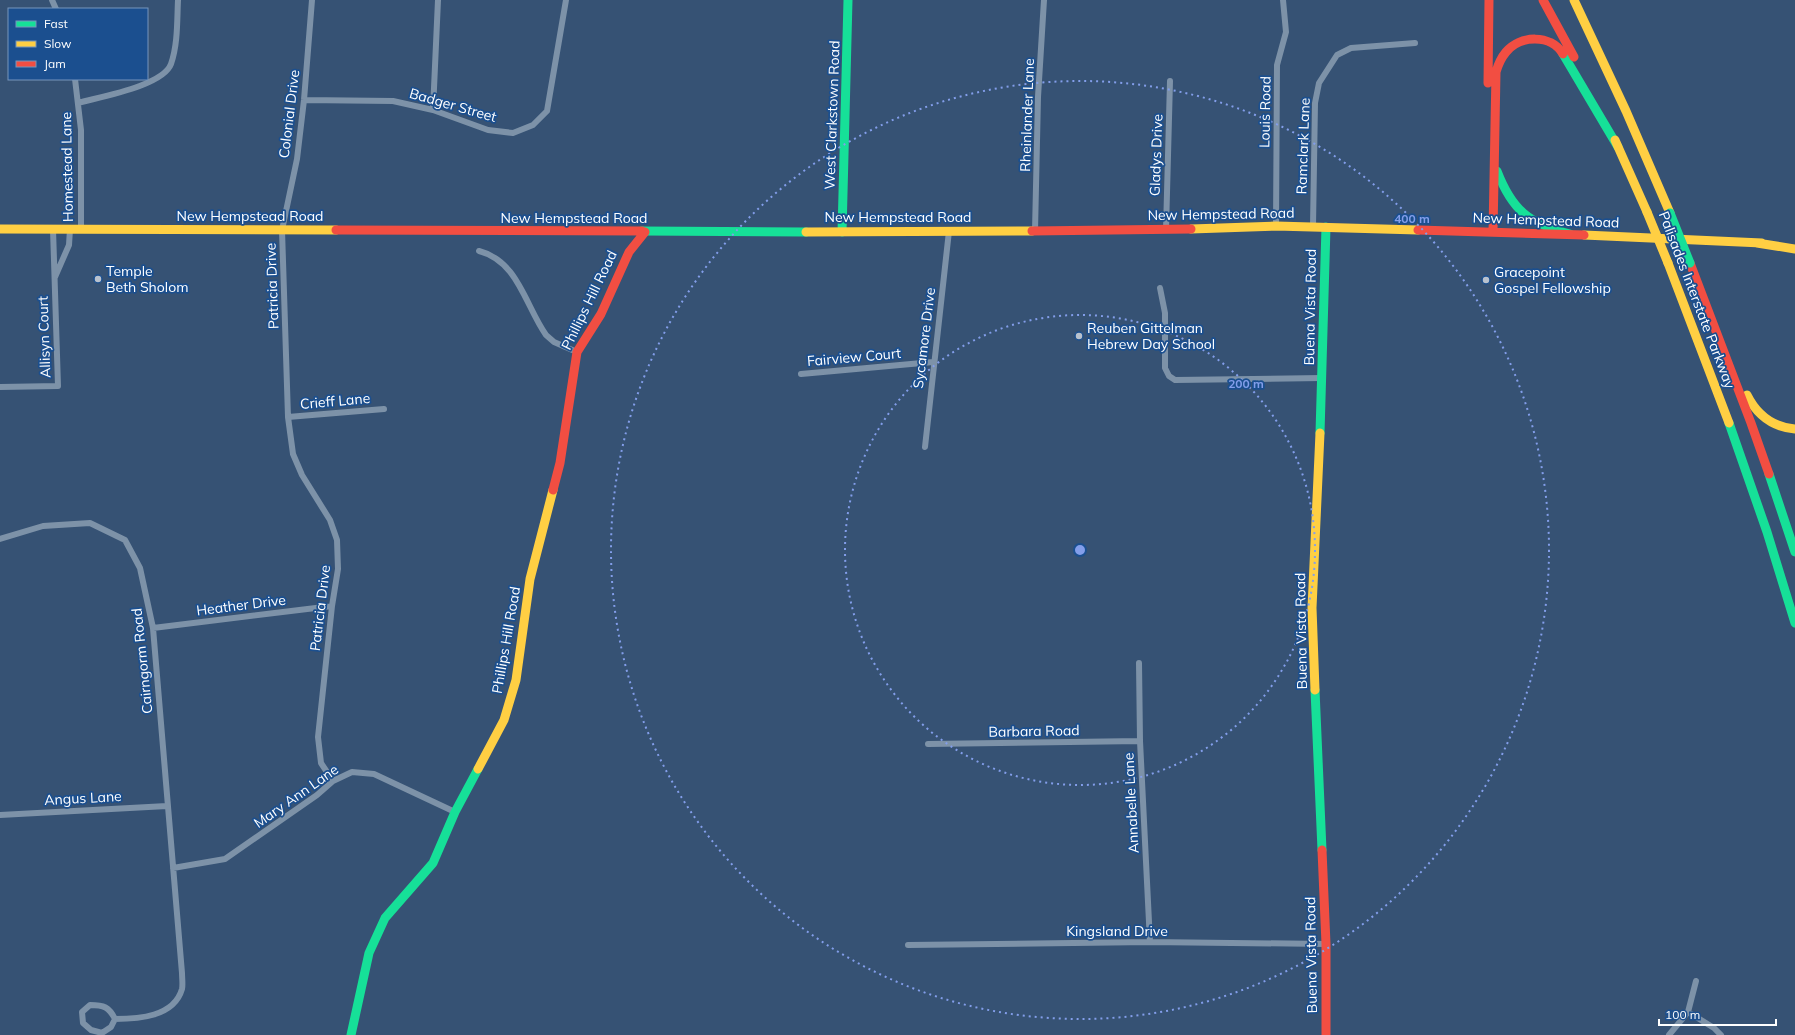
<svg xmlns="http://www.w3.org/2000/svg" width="1795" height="1035" font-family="Mulish,sans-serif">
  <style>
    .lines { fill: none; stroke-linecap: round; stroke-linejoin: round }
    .street { stroke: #7d92a8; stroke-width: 6 }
    .fast { stroke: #16e098; stroke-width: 9 }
    .slow { stroke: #ffcf43; stroke-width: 9 }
    .jam { stroke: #f24e42; stroke-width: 9 }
    .fast-bridge { stroke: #16e098; stroke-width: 9 }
    .slow-bridge { stroke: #ffcf43; stroke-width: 9 }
    .ring { fill: none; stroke: #839eea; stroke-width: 2; stroke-dasharray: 2 4 }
    .poi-dot { fill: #b9c2ce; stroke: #1b4f8f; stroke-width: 1.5 }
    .labels { text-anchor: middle; stroke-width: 3.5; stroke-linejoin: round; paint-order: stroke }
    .street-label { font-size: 14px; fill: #fff; stroke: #1b4f8f }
    .poi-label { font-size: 14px; fill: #fff; stroke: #1b4f8f; text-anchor: start }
    .centre { fill: #839eea; stroke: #1b4f8f; stroke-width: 2 }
    .ring-label { font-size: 12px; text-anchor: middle; font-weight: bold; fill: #839eea; stroke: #1b4f8f; stroke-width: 3.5; stroke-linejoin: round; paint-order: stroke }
  </style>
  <rect width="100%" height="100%" fill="#365274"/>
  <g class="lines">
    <path class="street" d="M52,0L56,9
      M312,0L304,100L297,159L282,230L288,417L293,454L302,475L330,520L337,540L338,569L332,606L318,737L321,763L333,781
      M75,79L81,130V230
      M304,100L393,101L433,110L488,130L513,133L533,125L547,111L566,0
      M78,103C99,97 163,86 171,64C178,44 177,20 178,0
      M433,110L438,0
      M1276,226L1277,65L1286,32L1283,0
      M1313,226L1315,103L1319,83L1337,55L1351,48L1415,43
      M1166,230L1170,81
      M1035,231L1038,97L1044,0
      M479,251C518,261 525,305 546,335L554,342L577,352
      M55,277L69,245L70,229
      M1160,288L1165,313V368L1169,376L1175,380L1322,378
      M801,374L933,362
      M0,387L58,386L53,229
      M288,417L384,409
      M925,447L949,231
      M0,539L43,526L90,523L125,540L140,568L153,628L182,973C182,978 183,985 182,989C174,1017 138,1019 115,1019C109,1007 104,1005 90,1005L82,1012L83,1023L91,1030L102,1033L111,1027L115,1019
      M153,628L332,606
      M1139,663L1140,741L1150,942
      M928,744L1140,741
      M0,815L167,806
      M173,868L225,859L317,795L333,781L352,772L374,774L455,812
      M908,945L1150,942L1326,944
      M1688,1012L1696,981
      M1669,1035L1688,1012L1714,1028L1721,1035"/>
    <path class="fast" d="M1563,54L1618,147
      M1497,171C1512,210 1529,224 1570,234
      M642,231L806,232
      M842,232L848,0
      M1729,423L1767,532L1795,623
      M1320,433L1326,227
      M1769,474L1795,552
      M1315,690L1322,850
      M351,1035L369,953L385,918L433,863L455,812L478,769"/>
    <path class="slow" d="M1574,0L1626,111L1670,213
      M1615,140L1647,212
      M0,229L336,230
      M1191,229L1276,226L1418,230
      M806,232L1032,231
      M1584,235L1762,243
      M1757,243L1795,249
      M1668,263L1729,423
      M1747,395C1757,415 1772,427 1795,429
      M1315,690L1312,608L1320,433
      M478,769L504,720L516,680L530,579L553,490"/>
    <path class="jam" d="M1543,0L1574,57
      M1488,83L1489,0
      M336,230L642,231
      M1418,230L1584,235
      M1032,231L1191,229
      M1493,232L1496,72C1498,65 1501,58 1506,52C1520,35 1551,34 1563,54
      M1690,263L1751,423L1769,474
      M553,490L560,463L577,352L601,314L629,252L645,232
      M1322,850L1326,944V1035"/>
    <path class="fast-bridge" d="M1670,213L1690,263"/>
    <path class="slow-bridge" d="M1647,212L1668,263"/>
  </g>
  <g class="ring">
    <circle cx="1080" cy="550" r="235"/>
    <circle cx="1080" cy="550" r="469"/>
  </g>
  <g class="poi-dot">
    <circle cx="98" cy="279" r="4"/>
    <circle cx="1486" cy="280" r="4"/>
    <circle cx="1079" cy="336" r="4"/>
  </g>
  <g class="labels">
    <g class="street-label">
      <text transform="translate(453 105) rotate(16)" y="5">Badger Street</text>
      <text transform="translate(1265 112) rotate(-89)" y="5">Louis Road</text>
      <text transform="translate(289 114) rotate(-83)" y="5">Colonial Drive</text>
      <text transform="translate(832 115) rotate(-88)" y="5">West Clarkstown Road</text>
      <text transform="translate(1027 115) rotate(-88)" y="5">Rheinlander Lane</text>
      <text transform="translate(1303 146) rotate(-88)" y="5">Ramclark Lane</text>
      <text transform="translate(1156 155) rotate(-88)" y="5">Gladys Drive</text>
      <text transform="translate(67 167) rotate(-91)" y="5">Homestead Lane</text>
      <text transform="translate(1221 214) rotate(-1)" y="5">New Hempstead Road</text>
      <text x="250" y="221">New Hempstead Road</text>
      <text x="898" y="222">New Hempstead Road</text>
      <text x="574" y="223">New Hempstead Road</text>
      <text transform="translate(1546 220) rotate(2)" y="5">New Hempstead Road</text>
      <text transform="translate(272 286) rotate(-92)" y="5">Patricia Drive</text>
      <text transform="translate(589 300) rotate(-64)" y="5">Phillips Hill Road</text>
      <text transform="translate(1697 300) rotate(69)" y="5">Palisades Interstate Parkway</text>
      <text transform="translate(1310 307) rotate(-89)" y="5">Buena Vista Road</text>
      <text transform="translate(44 337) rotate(-92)" y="5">Allisyn Court</text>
      <text transform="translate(924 338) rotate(-83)" y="5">Sycamore Drive</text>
      <text transform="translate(854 357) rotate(-5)" y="5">Fairview Court</text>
      <text transform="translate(335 401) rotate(-5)" y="5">Crieff Lane</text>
      <text transform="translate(241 605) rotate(-7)" y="5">Heather Drive</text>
      <text transform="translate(320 608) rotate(-83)" y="5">Patricia Drive</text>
      <text transform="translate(1301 631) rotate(-91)" y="5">Buena Vista Road</text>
      <text transform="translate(506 640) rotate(-80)" y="5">Phillips Hill Road</text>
      <text transform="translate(142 661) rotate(-96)" y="5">Cairngorm Road</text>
      <text transform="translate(1034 731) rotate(-1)" y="5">Barbara Road</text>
      <text transform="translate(296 796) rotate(-35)" y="5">Mary Ann Lane</text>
      <text transform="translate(83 798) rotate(-3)" y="5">Angus Lane</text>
      <text transform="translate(1131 803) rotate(-93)" y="5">Annabelle Lane</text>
      <text x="1117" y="936">Kingsland Drive</text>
      <text transform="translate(1311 955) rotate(-91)" y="5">Buena Vista Road</text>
    </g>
    <g class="poi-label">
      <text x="106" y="276">Temple<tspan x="106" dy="16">Beth Sholom</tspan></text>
      <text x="1494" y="277">Gracepoint<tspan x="1494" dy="16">Gospel Fellowship</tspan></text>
      <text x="1087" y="333">Reuben Gittelman<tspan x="1087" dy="16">Hebrew Day School</tspan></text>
    </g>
  </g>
  <circle cx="1080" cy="550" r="6" class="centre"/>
  <g class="ring-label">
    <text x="1412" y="223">400 m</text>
    <text x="1246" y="388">200 m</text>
  </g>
  <rect x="8" y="8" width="140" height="72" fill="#1b4f8f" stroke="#7695bc"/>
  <rect x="16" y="21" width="20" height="6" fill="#16e098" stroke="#7695bc"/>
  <text x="44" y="28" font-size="12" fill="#ffffff">Fast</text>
  <rect x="16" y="41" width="20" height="6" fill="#ffcf43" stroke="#7695bc"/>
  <text x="44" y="48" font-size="12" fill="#ffffff">Slow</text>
  <rect x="16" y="61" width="20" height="6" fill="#f24e42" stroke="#7695bc"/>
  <text x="44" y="68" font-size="12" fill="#ffffff">Jam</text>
  <path d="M1659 1019v6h117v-6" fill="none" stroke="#ffffff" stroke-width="2"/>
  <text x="1665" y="1019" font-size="12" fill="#ffffff" stroke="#1b4f8f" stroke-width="3" paint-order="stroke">100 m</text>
</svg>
